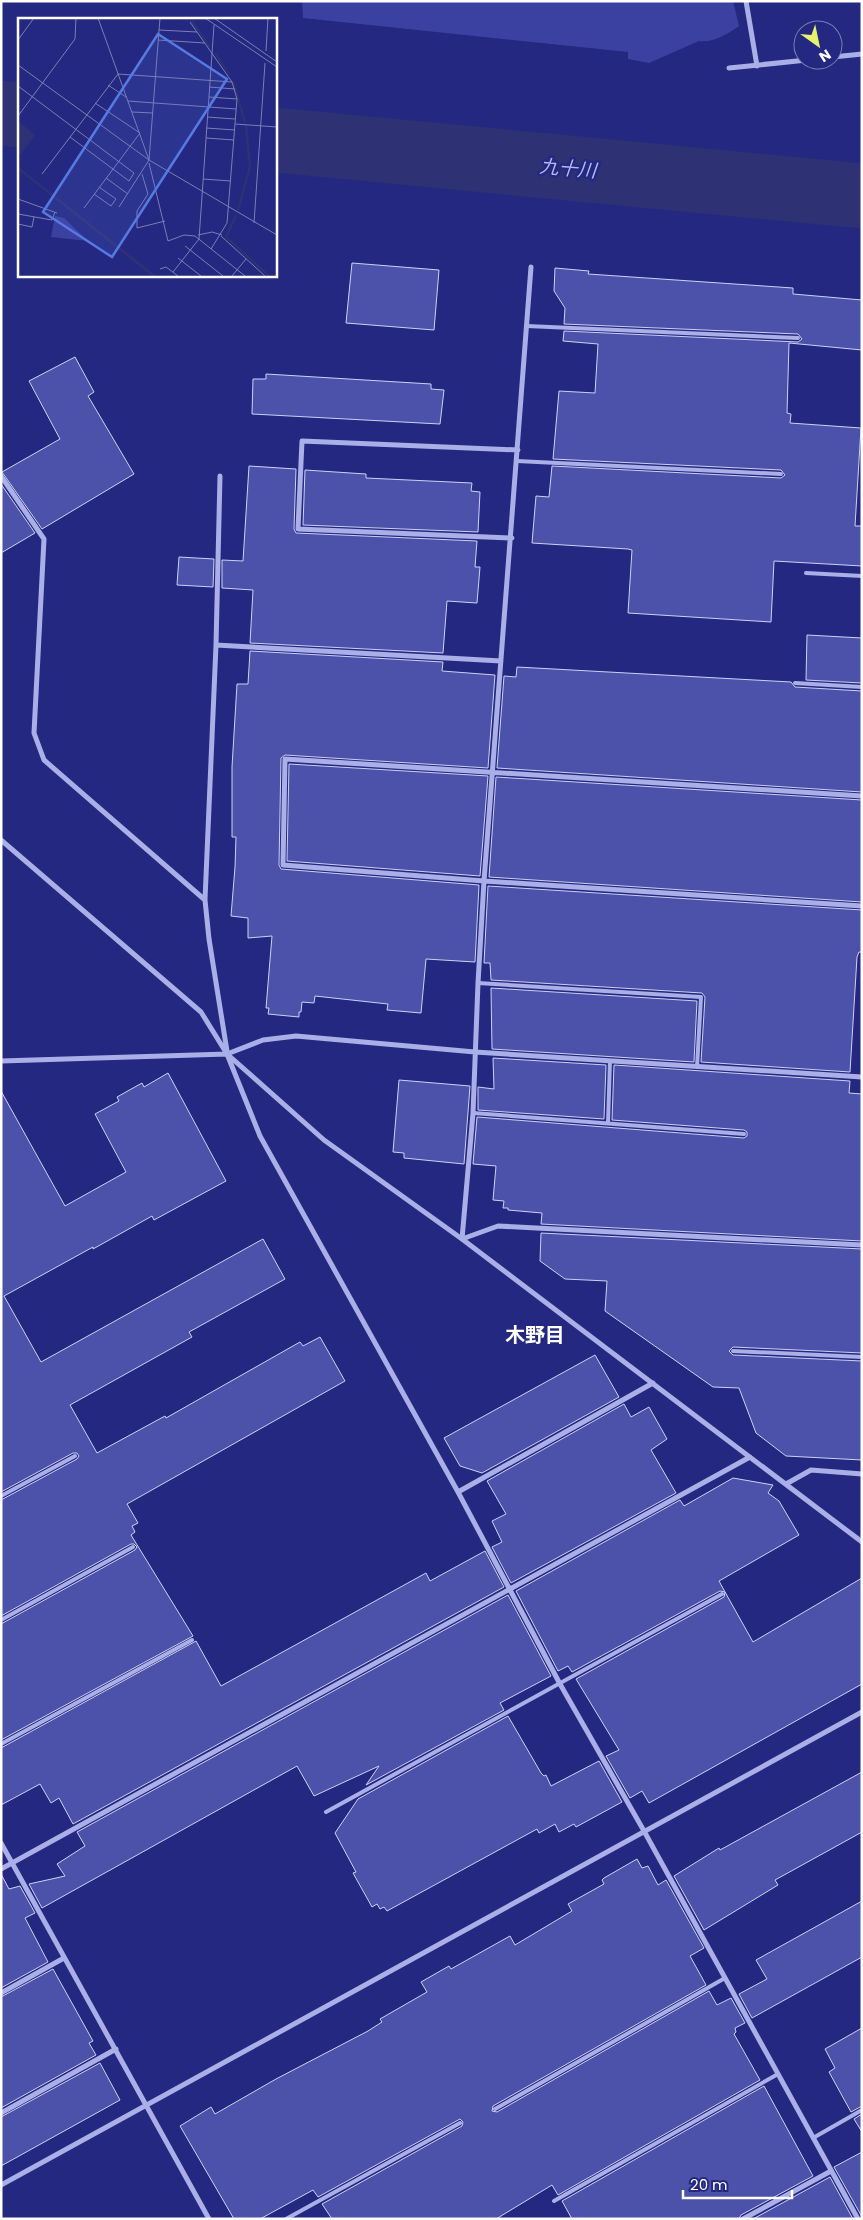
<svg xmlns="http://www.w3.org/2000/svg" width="863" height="2220" font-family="Poppins,'Noto Sans JP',sans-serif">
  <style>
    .green { fill: #3b41a0 }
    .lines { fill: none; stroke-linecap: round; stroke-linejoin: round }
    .river { stroke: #2f3175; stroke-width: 65 }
    .building { fill: #4c52aa; stroke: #ced1f6 }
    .service { stroke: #abafe7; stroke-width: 4 }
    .minor { stroke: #abafe7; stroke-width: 5 }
    .labels { text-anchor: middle; stroke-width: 5; stroke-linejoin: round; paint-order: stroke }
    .water-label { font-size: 19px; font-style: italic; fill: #b6baef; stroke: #242881 }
    .quarter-label { font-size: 20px; font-weight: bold; fill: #fff; stroke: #242881 }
    .inset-river { fill: none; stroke: #2f3175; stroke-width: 2.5 }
    .inset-road { fill: none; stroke: #7c7eb3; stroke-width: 1 }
    .view { fill: #567ae2; fill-opacity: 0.15; stroke: #567ae2; stroke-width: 2.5 }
    .inset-edge { fill: none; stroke: #fff; stroke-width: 2.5 }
  </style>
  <rect width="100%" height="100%" fill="#242881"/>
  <path class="green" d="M302,1H733L739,26C728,34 713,43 699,41L649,63L628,59V52L303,18Z"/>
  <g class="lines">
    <path class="river" d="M1,113L19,115
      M275,140L862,196"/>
  </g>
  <path class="building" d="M352,263L439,270L434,330L346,323Z
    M555,268L589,271L588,274L793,288V294L862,300V350L789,343L787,413L791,414L790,423L861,428L855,526H862V566L774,561L771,622L628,613L632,550L628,549L532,543L536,496L549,497L552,466L781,478L785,475L781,470L553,459L559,391L595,393L598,344L563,341L564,331L798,342L802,339L798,334L564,324L565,308L554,291Z
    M75,357L94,392L88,396L134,474L42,529L2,472L60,439L29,381Z
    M266,374L431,384V389L444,390L440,424L252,414L253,379H266Z
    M249,466L296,469L294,529L296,533L477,541L475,567H480L477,603L447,601L443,653L250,643L253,590L222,588V560L243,561Z
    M305,470L366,474V478L472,483L471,491L480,492L478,532L303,525Z
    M1,484L35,533L1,553Z
    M179,557L214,559L213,587L177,585Z
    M807,635L862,638V683L806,680Z
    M250,651L443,662L442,671L495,675L488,768L285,755L281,758L279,865L281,869L479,885L475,962L426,959L421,1013L387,1010L388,1004L315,996L314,1003L302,1002L301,1012H299V1017L268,1014L269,1008H266L272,936L248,938V918L231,916L235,867L236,837H232V767L237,684H248Z
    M517,667L791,682L795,687L862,691V792L497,768L504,676L516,677Z
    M289,764L488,776L480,876L287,861Z
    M496,777L862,800V902L489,877Z
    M488,886L862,910V952H859L857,957L850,1072L701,1062L705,997L702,993L491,980L490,963H484Z
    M491,988L697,1001L694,1062L492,1049Z
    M493,1058L606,1065L604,1119L478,1110V1087L494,1089Z
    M614,1065L850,1081L849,1093L862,1094V1241L541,1224L542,1213L508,1210V1208H503L504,1201L493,1200L496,1166L473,1164L477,1117L744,1138L747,1136V1132L744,1130L612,1120Z
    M168,1073L226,1181L154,1220L152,1216L93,1249V1247L4,1296L41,1362L263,1239L285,1279L189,1332L192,1337L70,1405L97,1453L165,1416L166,1418L300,1342L303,1346L320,1337L345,1381L127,1504L138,1523L132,1526L135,1532L131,1535L193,1636L1,1740V1624L135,1550L137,1547L134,1544H131L1,1616V1500L77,1459L79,1456L77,1453H73L1,1492V1091L65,1206L126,1172L95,1114L119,1101L117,1097L142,1083L144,1087Z
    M399,1080L470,1086L464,1164L404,1158V1153L393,1152Z
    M541,1233L862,1249V1353L733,1347L729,1351L733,1355L862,1361V1460L786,1456L756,1433L739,1388L713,1387L605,1311L607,1281L565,1279L540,1261Z
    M595,1355L619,1397L482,1473L460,1466L444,1438Z
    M624,1404L631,1417L649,1407L667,1439L651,1450L676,1493L511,1583L492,1547L502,1542L492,1521L506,1514L487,1481Z
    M733,1478L773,1485L768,1493L779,1501L799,1535L719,1581L725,1592L720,1591L572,1672L568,1666L558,1671L516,1591L680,1500L684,1506Z
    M485,1551L504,1587L73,1824L59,1798L51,1803L40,1784L1,1805V1748L196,1641L221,1686L426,1573L430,1581Z
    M862,1578V1684L649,1803L642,1791L630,1798L606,1756L619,1750L576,1679L724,1597L725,1592L753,1642Z
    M508,1595L551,1676L500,1703L504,1710L366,1785L379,1766L314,1796L297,1766L42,1908L29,1884L65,1876L57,1864L85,1846L77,1832Z
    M508,1716L541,1773L544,1776L546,1775L551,1786L599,1761L622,1802L576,1827L574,1824L559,1832L555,1824L539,1833L537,1829L387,1911L384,1907L380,1909L377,1904L372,1907L353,1873L356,1872L335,1833L358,1799Z
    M862,1772V1832L775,1880L778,1885L704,1930L674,1876L719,1848L720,1850Z
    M637,1859L642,1868L648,1866L658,1885L666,1880L704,1948L690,1956L706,1985L493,2106L492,2111L497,2112L709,1991L717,2005L731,1998L745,2023L735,2028L736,2032L734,2034L760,2080L558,2195L552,2185L496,2219H332L322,2204L462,2126L463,2122L460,2119L318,2197L313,2190L260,2219H234L180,2126L211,2107L215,2114L276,2079L368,2031L382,2022L380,2019L427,1992L421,1982L449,1966L451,1969L510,1936L515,1945L572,1911L568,1904L604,1884L602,1880L604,1878Z
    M1,1874L9,1889L20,1886L35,1913L25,1918L48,1962L1,1988Z
    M862,1901V1957L752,2018L739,1994L767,1979L756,1960Z
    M53,1969L93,2041L89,2043L96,2055L1,2108V1997Z
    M862,2028V2106L851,2112L829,2072L835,2068L825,2049Z
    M100,2063L120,2100L1,2166V2117Z
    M764,2086L813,2176L741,2215L739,2219H572L562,2201Z
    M862,2114V2132L854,2119Z
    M862,2152V2217L834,2167Z
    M830,2177L853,2219H753Z"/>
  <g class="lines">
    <path class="service" d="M527,326L798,338
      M517,461L781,474
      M806,573L862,576
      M795,683L862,687
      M478,983L701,997L697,1067
      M473,1113L744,1134
      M608,1123L610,1061
      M733,1351L862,1357
      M1,1496L75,1456
      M1,1620L133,1547
      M1,1744L192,1640
      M326,1812L722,1594
      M495,2109L725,1978
      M813,2138L862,2110
      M554,2201L778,2074
      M286,2219L460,2123"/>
    <path class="minor" d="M746,1L757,66
      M833,57L862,54
      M729,68L807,60
      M531,267L484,881L478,983L473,1113L462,1239L498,1226L862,1245
      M1,476L44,539L34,733L44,760L205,900
      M220,476L216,645L205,900L209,939L227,1051
      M512,538L298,529L302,441L518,450
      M216,645L501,661
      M862,796L285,759L283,865L484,881L862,906
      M1,840L201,1012L227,1054L260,1136L458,1492L560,1684L644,1831L858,2219
      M227,1054L263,1040L296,1036L475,1052L862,1077
      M1,1061L227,1054L324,1140L462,1239L862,1542
      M786,1484L811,1470L862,1474
      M458,1492L653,1383
      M1,1843L209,2219
      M1,1869L750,1457
      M1,1993L64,1958
      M1,2113L116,2049
      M1,2185L862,1712
      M743,2219L831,2171"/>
  </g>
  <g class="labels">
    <g class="water-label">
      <text transform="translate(568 168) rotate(5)" y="7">九十川</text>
    </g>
    <g class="quarter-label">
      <text x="535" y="1342">木野目</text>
    </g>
  </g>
  <g transform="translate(18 18)">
    <rect width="259" height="259" fill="#242881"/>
    <path d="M37,198L46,200L70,223L33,219Z" fill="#3b41a0"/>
    <path d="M0,103L17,117L3,136L0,134Z" fill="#2f3175"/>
    <path class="inset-river" d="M172,0L192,29M197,35L212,57M215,63L227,104M0,150L136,258M220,192L232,149L228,108M218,197L208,219L251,258"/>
    <path class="inset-road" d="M80,0L131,142L259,217M187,0L259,49M196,0L259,44M172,4L214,64M141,12L179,14M0,22L16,0M140,22L187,25M248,33L250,0M0,47L131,142M90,67L108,79M0,68L116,155L111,163L52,119M191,69L217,71M191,79L219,81M110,83L218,91M114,94L135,95M0,98L57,21L58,0M189,99L217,101M217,106L259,109M188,110L217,112M188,120L216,122M131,145L150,223L166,217L177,218L227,258M24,156L100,56L214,64L219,81L209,205L193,231M124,156L130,176L119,193V210L147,203M88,160L110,176M185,161L213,163M76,176L93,188L98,181L81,169M0,181L39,195M101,189L131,142L142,0M66,190L122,115L77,85M0,196L34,202L37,194M236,205L247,45M0,206L14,209L16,199M180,217L194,214L204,217M203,218L247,258M167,228L205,258M160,240L183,258M142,251L148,249L160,258M155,254L181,221L196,7M214,258L228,241"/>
    <path class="view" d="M140,16L209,61L94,239L25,194Z"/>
    <rect width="259" height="259" class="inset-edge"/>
  </g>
  <rect width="863" height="2220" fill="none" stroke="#ffffff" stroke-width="5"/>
  <g transform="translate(818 45) rotate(147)"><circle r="24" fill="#242881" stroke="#7c7eb3"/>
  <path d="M0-4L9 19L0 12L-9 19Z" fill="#e4f26e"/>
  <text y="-8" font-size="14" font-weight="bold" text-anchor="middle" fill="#ffffff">N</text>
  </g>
  <path d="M683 2190v8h109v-8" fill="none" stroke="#ffffff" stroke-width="2.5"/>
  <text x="690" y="2190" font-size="15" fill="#ffffff" stroke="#242881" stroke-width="4" paint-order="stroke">20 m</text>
</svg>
